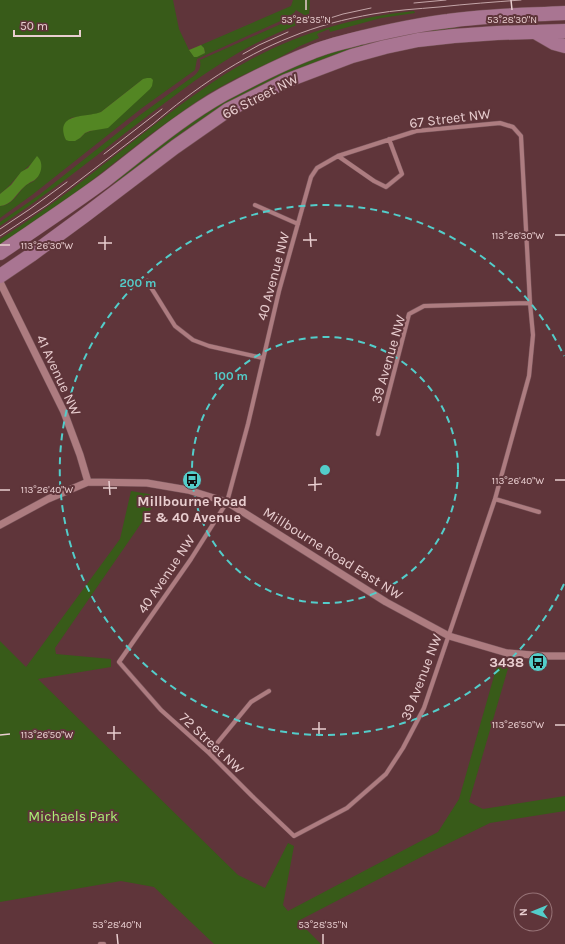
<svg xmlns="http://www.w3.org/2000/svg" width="565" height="944" font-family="Karla,sans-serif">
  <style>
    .green { fill: #385b19; fill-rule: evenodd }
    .forest { fill: #538623 }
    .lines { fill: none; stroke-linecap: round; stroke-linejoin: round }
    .minor-casing { stroke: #785459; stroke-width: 5 }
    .tertiary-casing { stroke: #785459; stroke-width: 8 }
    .secondary-casing { stroke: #785459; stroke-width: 15 }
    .minor { stroke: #ad7c80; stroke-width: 4 }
    .tertiary { stroke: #ad7c80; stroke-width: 7 }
    .secondary { stroke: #a97592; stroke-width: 14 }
    .tram { stroke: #c4a5a8; stroke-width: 1 }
    .ticks { fill: none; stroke: #e9ced0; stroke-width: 1.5 }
    .ring { fill: none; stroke: #53cdca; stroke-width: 2; stroke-dasharray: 7 5 }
    .labels { text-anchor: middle; stroke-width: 4; stroke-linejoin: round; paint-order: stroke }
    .street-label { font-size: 14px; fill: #e9ced0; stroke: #5f353a }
    .poi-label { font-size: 14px; font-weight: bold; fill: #e9ced0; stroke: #5f353a }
    .park-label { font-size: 14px; fill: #abf076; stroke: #5f353a }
    .ticks-label { font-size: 10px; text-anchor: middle; fill: #e9ced0; stroke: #5f353a; stroke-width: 4; stroke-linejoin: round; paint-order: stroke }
    .centre { fill: #53cdca; stroke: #5f353a; stroke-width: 2 }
    .ring-label { font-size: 12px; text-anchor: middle; font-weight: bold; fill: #53cdca; stroke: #5f353a; stroke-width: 4; stroke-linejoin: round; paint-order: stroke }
  </style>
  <rect width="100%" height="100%" fill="#5f353a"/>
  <path class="green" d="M0,0H173L179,29L189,50L194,56L197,57L205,53L204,48L201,45L291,6L293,0H310L309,18L296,10L294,13L287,18L197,59L195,70L191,73L142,108L32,195L0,218V206C13,205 17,194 25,186C28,183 31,183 34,181C35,180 37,178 38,176L32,163C28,167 24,170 20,174C13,181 8,188 0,194ZM143,79L97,129L85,133L80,138L70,118L97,114L101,112Z
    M414,11L415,13L381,18L330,32L329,29L317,34L319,38L300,46L277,59L235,79L208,94L192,105L151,134L44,218L16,234L0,248V239C56,204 106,162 158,122C187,100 216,78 248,61C301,32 355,17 414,11Z
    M290,20L304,22C281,31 259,41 238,53C198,76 161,106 124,134C84,166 43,197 0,226V222L39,195L140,115L195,75C200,70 201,67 200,60Z
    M459,26V27L455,28L420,34L329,57L312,64L268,82L237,98L187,129L115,183L113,181L196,118L252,85L310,60L339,50L383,38Z
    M131,491L160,496L55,648L56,654L111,659V667L38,679L238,875L265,888L288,843L294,846L283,905L288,911L438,832L459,799L498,662L509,665L469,802L483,809L565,796V811L490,823L429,853L298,921L321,944H214L154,887L121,881L0,902V641L26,667L120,539Z"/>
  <path class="forest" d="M201,45L204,48L205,53L197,57H194L189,50Z
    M147,78H151L153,80L152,86L150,89L108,128L90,131L85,133L80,138L75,141H69L66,140C54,112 86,118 101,112L143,79Z
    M37,156C45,163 41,177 33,181C29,183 27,184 24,187C16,194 12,205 0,206V194L11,185L21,172L28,168Z"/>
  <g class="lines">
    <defs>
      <path id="minor" d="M500,123L513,127L521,136L530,303L533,335L529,376L495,499L424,708L403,748L386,774L347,808L294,836L252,796L209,753L161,710L119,662L191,559L227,502L248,424L279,291L311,177L317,168L338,156L416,131Z
        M338,156L374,181L386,187L402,174L389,139
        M255,205L298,224
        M147,281L175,326L193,340L209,346L263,358
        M378,434L409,314L424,306L530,303
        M495,499L539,512
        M209,753L251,702L269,691
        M100,944H104"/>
      <path id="tertiary" d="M0,282L64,412L80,455L88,482
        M0,525L48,499L88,482L147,483L188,490L227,502L386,602L449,636L507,653L545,656H565"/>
      <path id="secondary" d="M535,32L554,43L565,46
        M0,253C35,229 70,206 104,181C143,151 181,118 224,94C252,79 281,64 310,53C328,45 348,41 368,36C394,30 421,24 448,21C487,15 526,15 565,13
        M0,276L31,255L84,216L175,147L228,110L286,81L352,56L385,47L418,40L454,36L497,33L565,31"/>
    </defs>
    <use href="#minor" class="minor-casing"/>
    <use href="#tertiary" class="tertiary-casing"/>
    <use href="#secondary" class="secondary-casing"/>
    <use href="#minor" class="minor"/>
    <use href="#tertiary" class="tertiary"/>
    <use href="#secondary" class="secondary"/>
    <path class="tram" d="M414,3L446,0
      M311,24L343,14L371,8
      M243,54L259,45L288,32
      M104,154L162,109
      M0,229L30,209L67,182
      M0,236L47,205L153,124C194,89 240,57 291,37C317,26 345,19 373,14C395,10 417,9 439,7C467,4 494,2 521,0"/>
  </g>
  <path class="ticks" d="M306,0V10M511,0L512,10M310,233L311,247M555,235H565M105,236V250M303,240H317M98,243H112M0,245H10M315,477V491M555,480H565M109,481L110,495M308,485L322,484M103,488H117M0,490H10M319,722V736M555,725H565M114,726V740M312,729H326M107,733H121M0,735L10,734M117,934L118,944M323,934V944"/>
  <g class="ring">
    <circle cx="325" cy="470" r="133"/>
    <path d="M564 584A265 265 0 1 1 564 356"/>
  </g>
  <defs>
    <symbol id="bus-disc" viewBox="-11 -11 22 22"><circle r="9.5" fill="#53cdca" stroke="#5f353a"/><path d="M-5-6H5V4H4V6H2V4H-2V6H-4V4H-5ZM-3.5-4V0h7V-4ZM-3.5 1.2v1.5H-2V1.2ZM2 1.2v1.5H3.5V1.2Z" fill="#111"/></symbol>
  </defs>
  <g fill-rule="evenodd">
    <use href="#bus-disc" x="181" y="469" width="22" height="22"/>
    <use href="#bus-disc" x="527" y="651" width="22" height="22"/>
  </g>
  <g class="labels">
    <g class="street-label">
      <text transform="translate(260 96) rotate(-27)" y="5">66 Street NW</text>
      <text transform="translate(450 118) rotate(-7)" y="5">67 Street NW</text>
      <text transform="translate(273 276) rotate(-75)" y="5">40 Avenue NW</text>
      <text transform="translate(388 359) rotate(-74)" y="5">39 Avenue NW</text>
      <text transform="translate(59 375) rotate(65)" y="5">41 Avenue NW</text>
      <text transform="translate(333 553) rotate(32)" y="5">Millbourne Road East NW</text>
      <text transform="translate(166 574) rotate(-56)" y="5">40 Avenue NW</text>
      <text transform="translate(421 677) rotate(-69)" y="5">39 Avenue NW</text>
      <text transform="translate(212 743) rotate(43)" y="5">72 Street NW</text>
    </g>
    <g class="poi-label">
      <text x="192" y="506">Millbourne Road<tspan x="192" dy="16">E &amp; 40 Avenue</tspan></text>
      <text x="524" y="667" text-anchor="end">3438</text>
    </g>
    <g class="park-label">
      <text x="73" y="821">Michaels Park</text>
    </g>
  </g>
  <g class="ticks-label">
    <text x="306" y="23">53°28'35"N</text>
    <text x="512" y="23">53°28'30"N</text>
    <text x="518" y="239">113°26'30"W</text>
    <text x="47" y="249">113°26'30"W</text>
    <text x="518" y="484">113°26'40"W</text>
    <text x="47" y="493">113°26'40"W</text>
    <text x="518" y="728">113°26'50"W</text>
    <text x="47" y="738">113°26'50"W</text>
    <text x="117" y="928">53°28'40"N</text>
    <text x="323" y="928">53°28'35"N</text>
  </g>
  <circle cx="325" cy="470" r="6" class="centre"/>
  <g class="ring-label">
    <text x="138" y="287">200 m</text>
    <text x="231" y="380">100 m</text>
  </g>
  <g transform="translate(533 912) rotate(269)"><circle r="19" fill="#5f353a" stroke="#967276"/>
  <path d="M0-3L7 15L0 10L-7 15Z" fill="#53cdca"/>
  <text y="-6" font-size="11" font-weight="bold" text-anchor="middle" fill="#e9ced0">N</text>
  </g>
  <path d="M14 30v6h66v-6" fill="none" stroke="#e9ced0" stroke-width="2"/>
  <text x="20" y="30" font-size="12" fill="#e9ced0" stroke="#5f353a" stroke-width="3" paint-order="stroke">50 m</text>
</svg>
